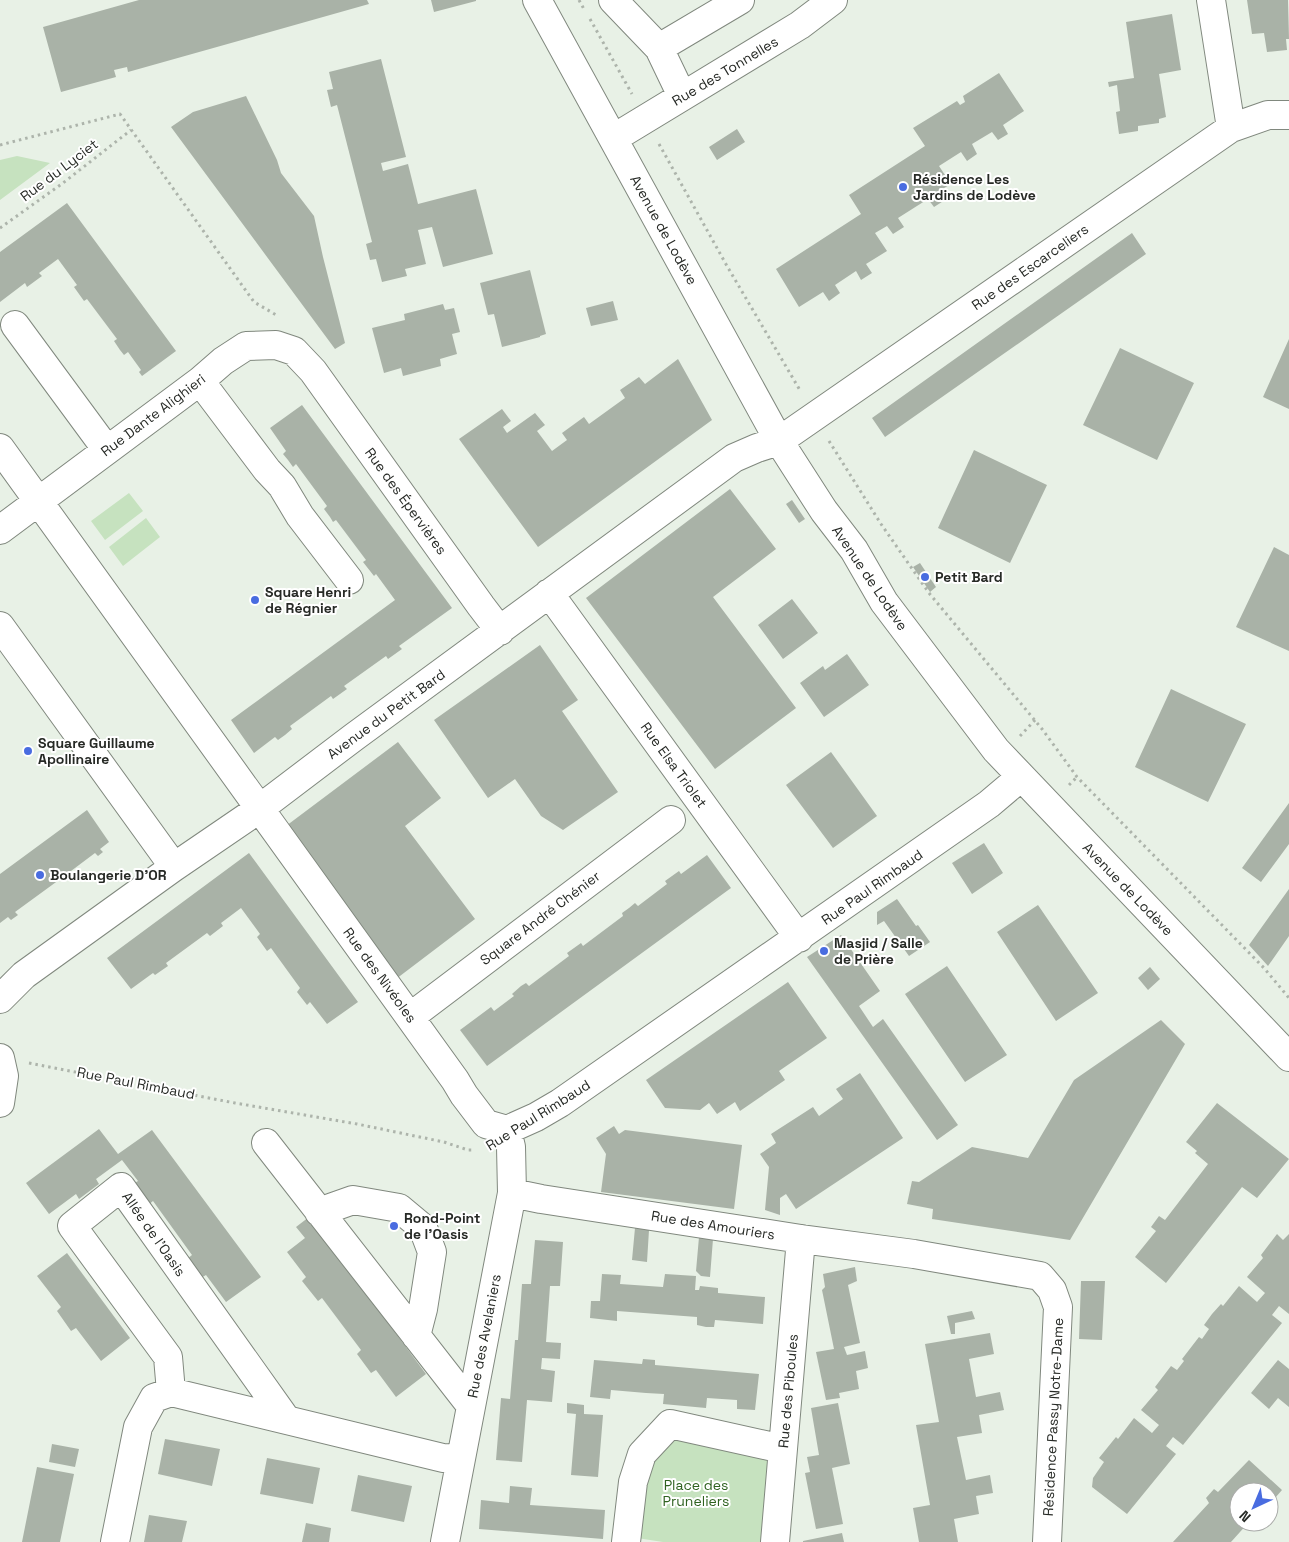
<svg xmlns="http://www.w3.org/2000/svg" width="1289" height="1542" font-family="'Space Grotesk',sans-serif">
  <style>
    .green { fill: #c6e2bf }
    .building { fill: #a9b2a7 }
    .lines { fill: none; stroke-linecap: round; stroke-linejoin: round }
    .minor-casing { stroke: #80887e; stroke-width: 30 }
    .path { stroke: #adb4ab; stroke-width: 3; stroke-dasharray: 2.5 4; stroke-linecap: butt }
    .minor { stroke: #fff; stroke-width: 28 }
    .poi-dot { fill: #496ce0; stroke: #fff; stroke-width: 2 }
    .labels { text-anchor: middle; stroke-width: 4; stroke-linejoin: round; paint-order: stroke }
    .street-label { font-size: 14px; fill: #272a26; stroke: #fff }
    .poi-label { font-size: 14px; font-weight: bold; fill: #272a26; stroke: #fff; text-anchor: start }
    .park-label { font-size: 14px; fill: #2f6220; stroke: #fff }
  </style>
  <rect width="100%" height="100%" fill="#e8f1e6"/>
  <path class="green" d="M17,156L50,163L0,200V160Z
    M129,493L143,511L105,540L91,521Z
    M146,518L160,537L123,566L109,547Z
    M678,1438L772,1460L765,1542H663L637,1538L652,1459Z"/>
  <path class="building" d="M139,0H367L369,4L128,72L127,67L114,70L116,77L61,92L43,27Z
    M431,0H476V1L434,12Z
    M1247,0H1288L1289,39H1286L1287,50L1267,52L1264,33L1252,34Z
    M1172,14L1181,70L1159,74L1166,117L1159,119V123L1138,126V131L1119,134L1116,112L1120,111L1117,85L1109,87L1108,82L1134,78L1126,22Z
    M381,59L406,157L381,163L383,171L408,164L418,204L476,189L493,254L443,267L432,227L418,230L426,264L405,269L407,276L382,282L376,259L370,260L366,244L372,242L337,105L331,107L327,90L333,89L329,72Z
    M999,73L1024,111L1003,125L1008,134L998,140L992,132L972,144L977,154L967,161L961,152L939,166L951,184L939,191L945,200L934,207L928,199L898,218L904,227L893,234L887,226L875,233L887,251L866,264L872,273L861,280L856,271L835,285L840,293L829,301L823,292L799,307L776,269L861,214L849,195L925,146L913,128L957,101L960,105L965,102L963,96Z
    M246,96L277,160L281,173L314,216L323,257L344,339L345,343L335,349L171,127L193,112Z
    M737,129L745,142L717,160L709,147Z
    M67,203L176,351L142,376L139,372L141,370L128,352L124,355L120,350L114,341L117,339L87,299L84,301L74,287L77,285L58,259L39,273L42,276L27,287L25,283L0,302V252Z
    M1132,233L1146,254L885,437L872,418Z
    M530,270L546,334L540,336V337L502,347L494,314L488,315L480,283Z
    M613,301L618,320L591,326L586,308Z
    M443,304L445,310L454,308L460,332L452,334L457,354L440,359L441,366L403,376L401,368L384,373L372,328L405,320L404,314Z
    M1289,339V409L1263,397Z
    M1120,348L1194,383L1157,460L1083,425Z
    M678,359L712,420L538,547L459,439L502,409L511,421L503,427L507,433L535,413L545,425L537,431L552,451L567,440L562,433L584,417L589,424L625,398L620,390L639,377L645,384Z
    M302,405L452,608L399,646L402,649L388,659L386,656L344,686L347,689L333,699L331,696L290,726L292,729L285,735L278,740L275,737L254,753L231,720L395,600L376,574L374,576L363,562L366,560L336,520L333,522L330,517L324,509L327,506L296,464L293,467L288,460L283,454L286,451L270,428Z
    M974,450L1047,485L1010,563L938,528Z
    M730,489L776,549L713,597L796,708L715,769L586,598Z
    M792,500L805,519L799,523L786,504Z
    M1274,547L1289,555V651L1236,627Z
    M920,563L936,587L930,592L913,567Z
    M792,599L818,633L783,659L758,625Z
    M540,645L578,700L562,711L618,792L563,830L541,816L515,779L488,798L434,720Z
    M847,654L869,685L824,717L800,683L823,666L825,670Z
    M1171,689L1246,724L1208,802L1135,767Z
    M398,742L441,798L405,826L475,919L396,979L282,829Z
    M831,752L877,816L833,848L786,785Z
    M1289,803V844L1261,882L1242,868Z
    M87,810L109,842L100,849L103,852L98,856L95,853L71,871L73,875L65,880L63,877L15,912L18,915L11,920L8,917L0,923V874Z
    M984,843L1003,873L972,894L952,863Z
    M249,853L358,1002L327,1024L310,1002L307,1005L297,992L300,988L271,948L267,951L257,937L260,934L241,908L221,923L223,926L210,936L207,933L166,963L168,966L155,975L153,973L131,989L107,958Z
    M707,855L731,888L487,1066L460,1030L491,1007L494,1011L514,996L512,994L521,986L526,983L529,986L569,956L567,953L581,943L583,946L623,916L622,913L629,908L635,903L638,906L667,884L665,881L679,871L681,874Z
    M1289,889V936L1268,966L1249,945Z
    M897,899L916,926L918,925L930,942L909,956L884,921L877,925V912Z
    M1038,905L1098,993L1056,1021L997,932Z
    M841,935L880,991L859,1006L873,1027L883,1019L958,1125L937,1140L807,957Z
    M947,966L1007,1055L965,1082L905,994Z
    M1150,967L1160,979L1148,990L1138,978Z
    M788,982L827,1038L779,1071L785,1080L740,1111L735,1102L717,1114L709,1103L700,1110L665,1108L646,1080Z
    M1161,1020L1185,1044L1070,1240L932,1219L933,1209L907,1204L912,1181L919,1182L972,1147L1028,1158L1074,1080Z
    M860,1073L903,1138L796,1209L786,1194L780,1198V1215L765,1210L769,1167L760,1154L776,1143L771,1134L813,1107L819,1116L843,1099L836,1089Z
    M1217,1103L1289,1159L1257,1198L1242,1187L1166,1283L1135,1257L1156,1231L1151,1227L1159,1216L1165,1220L1208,1164L1195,1153L1197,1151L1186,1142Z
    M614,1126L619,1134L625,1130L742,1145L734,1209L601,1192L606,1154L596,1138Z
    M99,1129L118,1154L152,1130L261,1277L226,1302L206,1275L201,1278L187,1259L192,1255L153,1201L148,1205L133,1184L138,1181L122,1160L96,1179L99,1184L79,1199L76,1194L49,1214L26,1183Z
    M309,1217L426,1374L396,1397L376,1370L371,1373L357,1354L361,1350L322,1298L318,1301L302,1281L306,1277L287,1252L305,1238L296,1227Z
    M635,1228L649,1230L647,1262L632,1260Z
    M1277,1234L1283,1240L1289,1234V1314L1279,1306L1272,1315L1282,1323L1183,1445L1173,1437L1166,1446L1176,1454L1127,1514L1092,1487L1093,1478L1104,1462L1099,1458L1116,1437L1118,1439L1134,1418L1152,1433L1159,1425L1141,1410L1158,1390L1155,1387L1171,1366L1177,1370L1184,1361L1182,1359L1199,1337L1202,1339L1209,1329L1204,1325L1212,1314L1221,1304L1223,1306L1239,1286L1257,1302L1265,1293L1247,1277L1263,1258L1261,1255Z
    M699,1237L713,1239L710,1277L701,1276L696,1271Z
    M535,1240L563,1242L560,1286H550L546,1342L561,1343L560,1359L542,1358L541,1369L555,1371L552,1402L527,1400L522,1462L496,1460L501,1398L510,1399L515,1340H518L522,1284H531Z
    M67,1253L130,1338L101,1361L76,1328L71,1331L57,1311L61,1307L37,1276Z
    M855,1267L857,1281L848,1285L860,1343L844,1347L847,1355L865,1351L868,1368L856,1371L859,1389L839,1393L840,1398L826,1400L816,1352L834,1349L822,1290L825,1287L823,1274Z
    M602,1274L621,1275L620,1284L663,1287L665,1274L696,1276L695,1290H699L700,1286L718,1288V1293L765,1297L763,1324L715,1320L714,1327H706L697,1325V1317L617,1311V1321L590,1318L591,1301H600Z
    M1081,1281H1105L1102,1340L1079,1339Z
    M972,1311L975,1319L955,1323V1334H951L947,1316Z
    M990,1333L994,1354L969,1359L976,1397L1000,1392L1004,1410L979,1415L982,1433L957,1437L966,1480L990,1475L993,1493L976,1496L979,1514L954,1519L958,1542H919L913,1508L930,1505L916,1425L939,1422L925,1344Z
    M643,1359L655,1360V1365L759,1374L755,1410L737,1409V1400L707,1398L706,1408L663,1404L664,1394L646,1393L611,1390L610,1399L590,1397L594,1360L642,1364Z
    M1278,1360L1289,1369V1407L1278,1398L1269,1409L1251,1393Z
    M567,1403L584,1405V1414L603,1415L598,1477L571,1475L576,1414L567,1413Z
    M838,1403L850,1464L832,1468L843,1524L816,1529L805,1473L810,1472L807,1457L819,1455L811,1408Z
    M165,1439L220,1449L212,1486L158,1474Z
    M52,1444L79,1449L75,1467L49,1462Z
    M267,1458L320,1468L313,1504L260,1494Z
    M1249,1460L1282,1490L1269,1505V1492H1239V1522H1249L1231,1542H1173L1209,1503L1206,1498L1214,1489L1218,1492Z
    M37,1467L74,1474L60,1542H22Z
    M358,1475L412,1486L404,1522L351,1511Z
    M510,1486L532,1488L530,1505L605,1510L603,1539L479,1529L481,1500L509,1503Z
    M149,1515L187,1521L182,1542H144Z
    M306,1523L331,1528L329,1542H302Z
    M842,1533L844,1542H803V1541Z"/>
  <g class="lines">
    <defs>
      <path id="minor" d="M537,0L779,441L824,511L854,550L884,602L996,750L1289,1057
        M613,0L659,48L682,96
        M1211,0L1231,128
        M659,48L740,0
        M614,138L800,25L833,0
        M15,325L107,450
        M200,381L267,470L282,486L300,516L349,580
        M0,448L455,1080L464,1095L486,1124L507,1130
        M0,530L200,381L223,361L246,346L276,345L294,351L313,371L481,606L500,631
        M549,593L799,938
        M0,626L174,867
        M0,999L24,975L174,867L259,809L354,737L734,458L757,448L779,441L1231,128L1268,115H1289
        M410,1017L671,820
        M0,1058L4,1076L0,1103
        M507,1130L536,1117L560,1103L989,804L1021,777
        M266,1143L471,1406
        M512,1193L541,1199L801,1239L914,1254L1040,1276L1052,1290L1058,1307L1047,1542
        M319,1212L353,1200L399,1208L423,1228L432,1252L423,1309L416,1336
        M171,1392L168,1357L72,1226L121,1187L286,1419
        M115,1542L138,1427L154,1398L171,1392L443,1458L460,1459
        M445,1542L512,1193L511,1147L507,1130
        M626,1542L633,1482L642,1454L670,1424L783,1449
        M775,1542L801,1239"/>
    </defs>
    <use href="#minor" class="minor-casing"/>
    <path class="path" d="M579,0L585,11
      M590,19L632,94
      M659,144L727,266L801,392
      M0,145L120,114L254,302L278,316
      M0,228L63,183L131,130
      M829,441L881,524L929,593L1042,729L1077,777L1264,968L1289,998
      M1020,736L1035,720
      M1069,785L1077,777
      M29,1063L235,1103L357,1124L444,1142L468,1150H474"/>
    <use href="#minor" class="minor"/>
  </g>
  <g class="poi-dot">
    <circle cx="903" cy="187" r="5"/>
    <circle cx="925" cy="577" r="5"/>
    <circle cx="255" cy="600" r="5"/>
    <circle cx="28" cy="751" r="5"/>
    <circle cx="40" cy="875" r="5"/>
    <circle cx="824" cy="951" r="5"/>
    <circle cx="394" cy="1226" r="5"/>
  </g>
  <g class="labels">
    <g class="street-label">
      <text transform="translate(725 71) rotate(-31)" y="5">Rue des Tonnelles</text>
      <text transform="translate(59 170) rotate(-37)" y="5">Rue du Lyciet</text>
      <text transform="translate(664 230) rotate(61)" y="5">Avenue de Lodève</text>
      <text transform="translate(1030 267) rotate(-35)" y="5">Rue des Escarceliers</text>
      <text transform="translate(153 415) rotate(-37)" y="5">Rue Dante Alighieri</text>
      <text transform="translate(406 501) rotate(54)" y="5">Rue des Épervières</text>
      <text transform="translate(870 578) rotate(56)" y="5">Avenue de Lodève</text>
      <text transform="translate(386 714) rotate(-36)" y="5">Avenue du Petit Bard</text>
      <text transform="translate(674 765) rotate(54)" y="5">Rue Elsa Triolet</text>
      <text transform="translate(872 887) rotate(-35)" y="5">Rue Paul Rimbaud</text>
      <text transform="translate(1128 889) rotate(46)" y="5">Avenue de Lodève</text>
      <text transform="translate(540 918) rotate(-37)" y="5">Square André Chénier</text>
      <text transform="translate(380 975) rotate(54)" y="5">Rue des Nivéoles</text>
      <text transform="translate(136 1083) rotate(11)" y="5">Rue Paul Rimbaud</text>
      <text transform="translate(538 1115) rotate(-32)" y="5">Rue Paul Rimbaud</text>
      <text transform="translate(713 1225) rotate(9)" y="5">Rue des Amouriers</text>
      <text transform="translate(154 1234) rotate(55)" y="5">Allée de l'Oasis</text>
      <text transform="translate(484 1336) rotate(-79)" y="5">Rue des Avelaniers</text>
      <text transform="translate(788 1391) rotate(-85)" y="5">Rue des Piboules</text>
      <text transform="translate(1053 1417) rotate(-87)" y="5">Résidence Passy Notre-Dame</text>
    </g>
    <g class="poi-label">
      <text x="913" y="184">Résidence Les<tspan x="913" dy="16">Jardins de Lodève</tspan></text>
      <text x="935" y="582">Petit Bard</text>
      <text x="265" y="597">Square Henri<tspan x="265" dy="16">de Régnier</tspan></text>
      <text x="38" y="748">Square Guillaume<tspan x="38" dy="16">Apollinaire</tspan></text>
      <text x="50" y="880">Boulangerie D'OR</text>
      <text x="834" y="948">Masjid / Salle<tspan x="834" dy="16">de Prière</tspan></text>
      <text x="404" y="1223">Rond-Point<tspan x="404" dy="16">de l'Oasis</tspan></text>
    </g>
    <g class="park-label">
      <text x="696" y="1490">Place des<tspan x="696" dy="16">Pruneliers</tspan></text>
    </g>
  </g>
  <g transform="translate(1254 1507) rotate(224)"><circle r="24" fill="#ffffff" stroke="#a9aaa8"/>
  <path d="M0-4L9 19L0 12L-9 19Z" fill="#496ce0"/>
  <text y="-8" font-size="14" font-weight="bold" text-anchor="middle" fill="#272a26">N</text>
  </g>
</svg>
